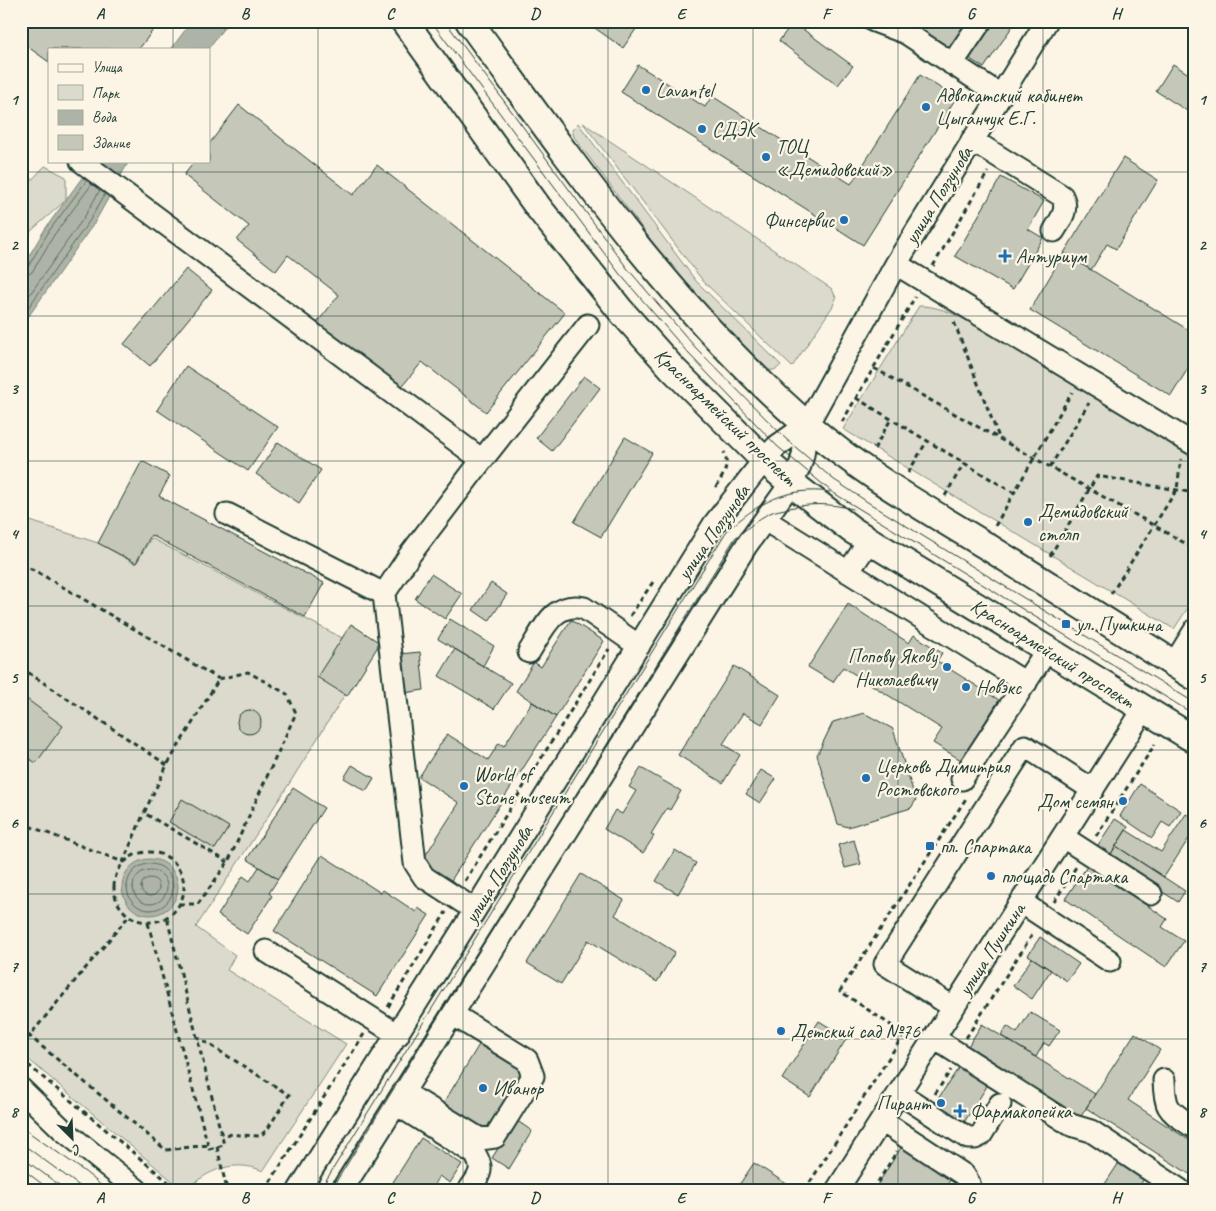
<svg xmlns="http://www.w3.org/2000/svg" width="1216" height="1211" font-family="Caveat,sans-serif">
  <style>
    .green { fill: #dcdacc; stroke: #7e8c80 }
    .water { fill: #aeb3a7; stroke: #758479 }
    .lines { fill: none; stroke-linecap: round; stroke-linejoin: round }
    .shore { stroke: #586c62; stroke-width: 1 }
    .building { fill: #c5c7b9; stroke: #1f3d34 }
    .minor-casing { stroke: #1f3d34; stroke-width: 25 }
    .major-casing { stroke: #1f3d34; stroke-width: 30 }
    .path { stroke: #1f3d34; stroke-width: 3; stroke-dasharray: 5 4; stroke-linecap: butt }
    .minor { stroke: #fcf5e5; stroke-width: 21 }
    .major { stroke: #fcf5e5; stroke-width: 26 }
    .tram { stroke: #1f3d34; stroke-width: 1 }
    .grid { fill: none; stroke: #1f3d34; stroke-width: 1; stroke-opacity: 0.55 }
    .poi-dot { fill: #1f6fb2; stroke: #fcf5e5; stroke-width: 2 }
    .labels { text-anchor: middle; stroke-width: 4.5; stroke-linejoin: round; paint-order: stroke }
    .poi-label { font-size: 20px; fill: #1f3d34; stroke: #fcf5e5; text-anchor: start }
    .street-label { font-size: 20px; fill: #1f3d34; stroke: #fcf5e5 }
    .neatline { fill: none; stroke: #1f3d34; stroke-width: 2 }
    .grid-label { font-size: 16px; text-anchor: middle; font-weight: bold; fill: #1f3d34 }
  </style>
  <rect width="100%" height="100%" fill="#fcf5e5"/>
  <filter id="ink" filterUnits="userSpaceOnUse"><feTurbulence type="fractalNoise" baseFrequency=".02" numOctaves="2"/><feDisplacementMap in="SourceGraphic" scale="10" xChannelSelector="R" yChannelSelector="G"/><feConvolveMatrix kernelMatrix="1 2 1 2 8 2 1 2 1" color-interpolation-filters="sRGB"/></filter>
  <g filter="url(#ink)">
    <path class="green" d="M578,123L696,281L781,365C777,369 774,371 768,370L680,279L574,137L572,129Z
      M583,123L832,289L836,298L833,306L792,367L703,281Z
      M45,166L66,177V200L31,231L21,247V191Z
      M919,306C951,305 988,334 1015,349C1075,384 1135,420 1195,456V597L1174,629L843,429Z
      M21,518L98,543L136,564L151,538L371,653L289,784L196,927L235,955L227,970L346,1044L263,1171C236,1159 207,1169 187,1190H183L21,1053Z"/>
    <path class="water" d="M192,21H229L208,49H171Z
      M94,161H129L95,222L21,327V269L45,229Z
      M122 887a28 28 0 1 1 56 0a28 28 0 1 1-56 0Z"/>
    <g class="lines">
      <path class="shore" d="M21,270L28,267L49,231L87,180
        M21,276L27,275L32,272L54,235L92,184
        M21,307L85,216L100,190
        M21,318L90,220L105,194
        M127 887a23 23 0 1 1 46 0a23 23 0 1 1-46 0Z
        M133 887a17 17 0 1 1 34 0a17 17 0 1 1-34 0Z
        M141 887a9 9 0 1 1 18 0a9 9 0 1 1-18 0Z"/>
    </g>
    <path class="building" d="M21,21H35L39,24L41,21L159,22L139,49H49V62L21,42Z
      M585,21H625L636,29L623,48Z
      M920,21H971L952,50L916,26Z
      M990,21H1016L984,68L967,57Z
      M793,22L853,66L838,85L779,41Z
      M1173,64L1195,78V116L1156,91Z
      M638,65L705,107L712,96L851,184L920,75L956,98L863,245L621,92Z
      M239,105L353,195L377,165L565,313L486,412L422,362L399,390L316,324L339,295L288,255L276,271L237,240L249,226L184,175L195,161H209V144Z
      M1123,158L1158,180L1116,249L1107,244L1091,270L1064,253Z
      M1001,177L1044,201L1028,229L1043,238L1013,289L955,256Z
      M1064,253L1195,334V357L1171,396L1030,310Z
      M186,269L212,290L150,366L124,344Z
      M186,366L278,427L248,471L157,410Z
      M584,376L600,388L552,451L536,438Z
      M625,437L652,453L601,537L574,522Z
      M278,442L321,470L299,503L256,474Z
      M142,461L170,476L159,496L324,583L305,617L151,535L136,563L98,543Z
      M431,574L462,594L445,619L415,599Z
      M491,583L507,594L489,621L473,610Z
      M848,604L909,643L914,635L942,653L937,661L999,700L961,760L933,743L942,729L843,667L833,682L808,667Z
      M450,619L494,646L483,666L438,639Z
      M571,620L604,641L556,717L516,691L534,662L541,667Z
      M351,624L380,643L347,696L317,677Z
      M455,649L511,683L494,709L439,676Z
      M420,652L424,690L404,693L400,654Z
      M734,666L780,695L762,724L743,713L723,744L740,755L723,783L678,755Z
      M24,697L63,726L36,763L21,753V701Z
      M532,702L556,717L450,882L426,867L425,856L459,803L419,777L447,734L488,760L499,743L504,746Z
      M237 722a12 12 0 1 1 24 0a12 12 0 1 1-24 0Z
      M864,713L893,729L916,800L911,808L848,827L838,824L817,755L833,722Z
      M352,765L374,778L366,791L344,778Z
      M641,768L681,791L670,810L667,808L651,834L654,836L643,853L604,829L615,810L622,814L636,791L629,787Z
      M761,770L776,779L760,803L746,794Z
      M1140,784L1181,811L1170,827L1162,822L1152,838L1120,816Z
      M293,788L324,808L278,879L247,859Z
      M182,799L229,827L215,849L169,822Z
      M1186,814L1195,819V829L1164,877L1116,846L1126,830L1161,852Z
      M1115,819L1128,827L1109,857L1096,848Z
      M854,840L861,864L845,868L838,845Z
      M1116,846L1185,891L1178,902L1109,857Z
      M675,850L696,863L678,894L656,881Z
      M322,855L381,893L383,890L416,912L418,908L429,915L377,996L274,931Z
      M1088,865L1167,919L1162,927L1184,941L1166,967L1065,899Z
      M259,867L278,879L269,893L272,896L247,934L218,915L243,876L250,881Z
      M581,874L624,900L615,915L675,952L657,982L588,940L561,984L527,963Z
      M1195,932V945L1189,942Z
      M1040,937L1079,964L1067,981L1028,955Z
      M1032,958L1051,970L1032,999L1013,986Z
      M1030,1012L1060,1030L1049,1046L1044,1043L1036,1057L1001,1036L1007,1026L1017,1033Z
      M819,1021L847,1038L810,1097L782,1079Z
      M982,1024L1095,1094L1078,1121L965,1051Z
      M1135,1033L1160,1050L1128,1100L1195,1144L1194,1177L1086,1108Z
      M480,1043L524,1069L486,1132L442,1106Z
      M961,1064L989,1083L963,1124L934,1105Z
      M1195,1099V1119L1185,1113Z
      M516,1120L532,1131L509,1169L492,1158Z
      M421,1138L462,1164L450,1183L439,1176L431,1190H388Z
      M902,1146L952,1177L944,1190H874Z
      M1120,1161L1145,1177L1137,1190H1107L1103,1187Z
      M754,1163L796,1190H746L739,1185Z"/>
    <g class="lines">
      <defs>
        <path id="minor" d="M874,21L906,33L1000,95
          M952,64L981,21
          M972,140L1062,196C1069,210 1061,219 1054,231
          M81,161L482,460L588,325
          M896,264L1195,445
          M227,514L384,594
          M765,520L1026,683
          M848,572L870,540
          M529,652C543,630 553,601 584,608L639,646
          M1174,664L1195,630
          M962,779L1047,650
          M1063,837L1151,894
          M1021,902L1110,961
          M475,910L424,877L415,863L384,594L409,556L482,460
          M266,951L398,1035
          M953,1007L885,964L1025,746L1093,790
          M934,1038L1071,1125L1091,1131L1180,1190
          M1164,1080C1165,1112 1169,1110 1195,1128
          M21,1089L62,1129L137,1190
          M403,1092L480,1139L495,1137L533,1076L527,1060L452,1014
          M899,1093L968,1138H975L981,1135L1000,1104
          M396,1104L475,1154C485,1170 479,1176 469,1190
          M882,1121L964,1175L969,1183L970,1190
          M299,1190L475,910L714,524L764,460L777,446L807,425
          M342,1190L746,546L791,483L800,466L803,455L807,425L896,264L1047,21
          M837,1190L1144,709"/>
        <path id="major" d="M404,21L538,207L621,311L673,369L764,460L791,483L852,530L1195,740
          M469,21C572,163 673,309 807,425C862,473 926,509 988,547C1057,590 1126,633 1195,677"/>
      </defs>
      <use href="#minor" class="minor-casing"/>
      <use href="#major" class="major-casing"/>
      <path class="path" d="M933,266L988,172
        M954,322L1000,440
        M874,368C980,429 1088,487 1195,549
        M856,398L1014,493
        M842,422L915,297
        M874,449L891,419
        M1050,467L1089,403
        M908,473L927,441
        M716,487C723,476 730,465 724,452
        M945,496L964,463
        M995,526L1072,392
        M1050,556L1097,476L1195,493
        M21,565L34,570L219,679
        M1111,594L1177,489L1181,459
        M1190,612L1195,604
        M630,616L653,582
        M21,671L23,669L167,765
        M21,823L123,862L144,813
        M1096,836L1155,744
        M114 887a35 35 0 1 1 70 0a35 35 0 1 1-70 0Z
        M465,881L609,649
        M1054,902L1076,867
        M180,904H198L228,862L296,713L287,694L248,672L219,679L167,765L144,813L228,862
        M148,923L209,1149L224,1145L167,918
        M388,1007L446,912
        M21,1029L166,1150L208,1145
        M196,1036L289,1095L267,1130L260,1136L222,1134
        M966,1038L1034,932
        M21,1046L128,917
        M21,1059L178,1190
        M935,1094L951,1070
        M217,1147L227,1190
        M265,1190L364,1034
        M805,1190L904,1034L840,991L967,797
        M873,1190L897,1151"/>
      <use href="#minor" class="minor"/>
      <use href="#major" class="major"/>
      <path class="tram" d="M431,21L619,273L688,353L777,446L832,492L1195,715
        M445,21L627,268L695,347L786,439L833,479L869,503L1195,703
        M21,1126C48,1148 82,1166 106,1190
        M21,1143L85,1190
        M21,1157L66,1190
        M21,1168L50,1190
        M320,1190L726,532C757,503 787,486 830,492
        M331,1190L735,538C746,530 757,519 770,513C774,511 780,510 785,509C809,503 829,503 853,509"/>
    </g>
  </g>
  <path class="grid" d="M173,21V49M318,21V1190M463,21V1190M608,21V1190M753,21V1190M898,21V1190M1043,21V1190M173,161V1190M21,172H1195M21,316H1195M21,461H1195M21,606H1195M21,750H1195M21,894H1195M21,1039H1195"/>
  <g class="poi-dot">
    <circle cx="646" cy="90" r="5"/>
    <circle cx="926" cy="107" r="5"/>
    <circle cx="702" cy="129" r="5"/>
    <circle cx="766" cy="157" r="5"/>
    <circle cx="844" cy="220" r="5"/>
    <path d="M1002.5 248.5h5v5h5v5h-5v5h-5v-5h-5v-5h5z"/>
    <circle cx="1028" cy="522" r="5"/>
    <rect x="1061" y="619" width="10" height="10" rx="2.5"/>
    <circle cx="947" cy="667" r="5"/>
    <circle cx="966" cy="687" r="5"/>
    <circle cx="866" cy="778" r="5"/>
    <circle cx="464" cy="786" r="5"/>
    <circle cx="1123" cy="801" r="5"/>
    <rect x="925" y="841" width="10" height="10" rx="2.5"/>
    <circle cx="991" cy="876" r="5"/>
    <circle cx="781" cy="1031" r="5"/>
    <circle cx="483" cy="1088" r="5"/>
    <circle cx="941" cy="1103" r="5"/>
    <path d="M957.5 1103.5h5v5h5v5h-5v5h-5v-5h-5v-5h5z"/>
  </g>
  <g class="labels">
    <g class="poi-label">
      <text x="656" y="97">Lavantel</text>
      <text x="936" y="102">Адвокатский кабинет<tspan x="936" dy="23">Цыганчук Е.Г.</tspan></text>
      <text x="712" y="136">СДЭК</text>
      <text x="776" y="153">ТОЦ<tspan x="776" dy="23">«Демидовский»</tspan></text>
      <text x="834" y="227" text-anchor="end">Финсервис</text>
      <text x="1016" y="263">Антуриум</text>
      <text x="1038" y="518">Демидовский<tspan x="1038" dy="23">столп</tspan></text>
      <text x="1076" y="631">ул. Пушкина</text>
      <text x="937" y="663" text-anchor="end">Попову Якову<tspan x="937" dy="23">Николаевичу</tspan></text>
      <text x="976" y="694">Новэкс</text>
      <text x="876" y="773">Церковь Димитрия<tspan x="876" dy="23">Ростовского</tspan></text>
      <text x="474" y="781">World of<tspan x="474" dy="23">Stone museum</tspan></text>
      <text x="1113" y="808" text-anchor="end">Дом семян</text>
      <text x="940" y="853">пл. Спартака</text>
      <text x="1001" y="883">площадь Спартака</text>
      <text x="791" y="1038">Детский сад №76</text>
      <text x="493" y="1095">Иванор</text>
      <text x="931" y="1110" text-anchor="end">Пирант</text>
      <text x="970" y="1118">Фармакопейка</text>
    </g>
    <g class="street-label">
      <text transform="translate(938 195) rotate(-58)" y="7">улица Ползунова</text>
      <text transform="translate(726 417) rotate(44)" y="7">Красноармейский проспект</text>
      <text transform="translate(713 532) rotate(-55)" y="7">улица Ползунова</text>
      <text transform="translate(1053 653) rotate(32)" y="7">Красноармейский проспект</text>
      <text transform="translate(498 874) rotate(-58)" y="7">улица Ползунова</text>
      <text transform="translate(991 949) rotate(-57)" y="7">улица Пушкина</text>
    </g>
  </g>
  <rect width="1216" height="1211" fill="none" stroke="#fcf5e5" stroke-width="55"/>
  <rect x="48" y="48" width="162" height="115" fill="#fcf5e5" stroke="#a4ab9e"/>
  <rect x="58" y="64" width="25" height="8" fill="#fcf5e5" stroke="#a4ab9e"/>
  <text x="92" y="72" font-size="15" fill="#1f3d34">Улица</text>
  <rect x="58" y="85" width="25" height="15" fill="#dcdacc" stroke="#a4ab9e"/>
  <text x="92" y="98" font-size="15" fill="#1f3d34">Парк</text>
  <rect x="58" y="110" width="25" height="15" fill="#aeb3a7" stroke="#a4ab9e"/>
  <text x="92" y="122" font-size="15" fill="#1f3d34">Вода</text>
  <rect x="58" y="135" width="25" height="15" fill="#c5c7b9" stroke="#a4ab9e"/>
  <text x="92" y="148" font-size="15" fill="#1f3d34">Здание</text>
  <g transform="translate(72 1138) rotate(156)" stroke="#fcf5e5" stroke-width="4" paint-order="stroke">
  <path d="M0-4L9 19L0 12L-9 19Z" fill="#1f3d34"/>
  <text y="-8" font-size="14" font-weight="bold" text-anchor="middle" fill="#1f3d34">С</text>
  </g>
  <rect x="28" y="28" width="1160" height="1156" class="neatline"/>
  <g class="grid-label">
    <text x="100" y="19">A</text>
    <text x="245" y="19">B</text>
    <text x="390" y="19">C</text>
    <text x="535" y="19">D</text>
    <text x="681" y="19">E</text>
    <text x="826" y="19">F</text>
    <text x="971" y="19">G</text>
    <text x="1116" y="19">H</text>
    <text x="14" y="105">1</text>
    <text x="1202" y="105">1</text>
    <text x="14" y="250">2</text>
    <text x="1202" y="250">2</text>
    <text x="14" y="394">3</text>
    <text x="1202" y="394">3</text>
    <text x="14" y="539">4</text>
    <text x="1202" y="539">4</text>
    <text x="14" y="683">5</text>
    <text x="1202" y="683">5</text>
    <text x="14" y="828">6</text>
    <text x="1202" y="828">6</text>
    <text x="14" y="972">7</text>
    <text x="1202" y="972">7</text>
    <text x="14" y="1117">8</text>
    <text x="1202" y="1117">8</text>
    <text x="100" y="1203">A</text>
    <text x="245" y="1203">B</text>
    <text x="390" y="1203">C</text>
    <text x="535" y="1203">D</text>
    <text x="681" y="1203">E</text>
    <text x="826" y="1203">F</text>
    <text x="971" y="1203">G</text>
    <text x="1116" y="1203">H</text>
  </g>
</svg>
